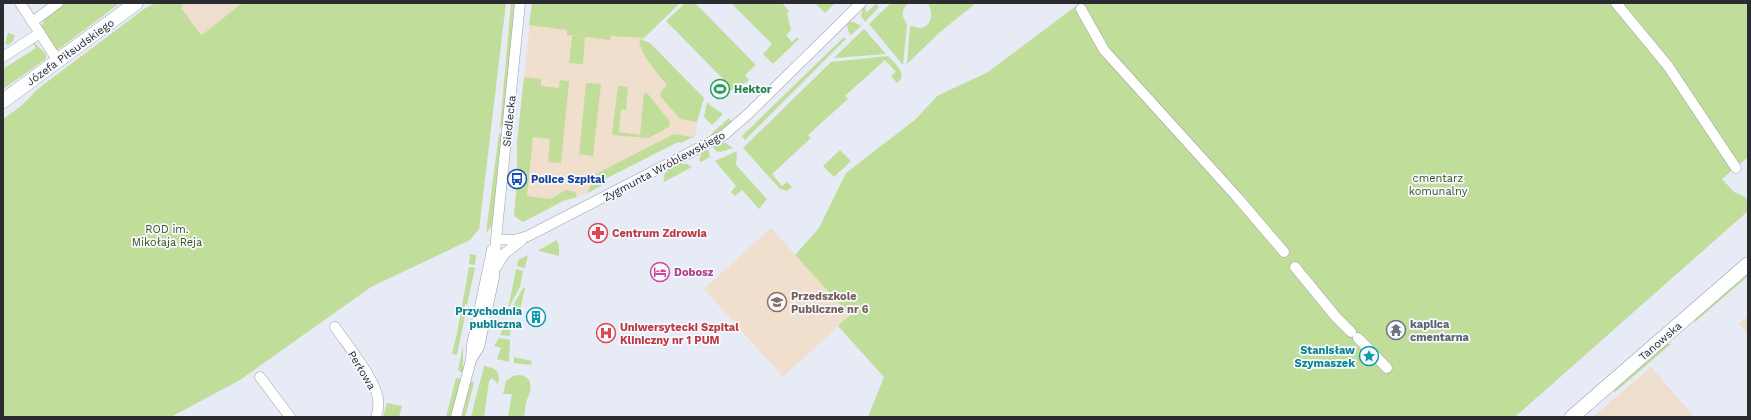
<svg xmlns="http://www.w3.org/2000/svg" width="1751" height="420" font-family="'Work Sans',sans-serif">
  <style>
    .commercial { fill: #efdecd }
    .education { fill: #efdfcc }
    .green { fill: #c0dd9a }
    .lines { fill: none; stroke-linecap: round; stroke-linejoin: round }
    .street-casing { stroke: #9ca0aa; stroke-width: 11 }
    .secondary-casing { stroke: #9ca0aa; stroke-width: 15 }
    .street { stroke: #fff; stroke-width: 10 }
    .secondary { stroke: #fff; stroke-width: 14 }
    .labels { text-anchor: middle; stroke-width: 3.5; stroke-linejoin: round; paint-order: stroke }
    .street-label { font-size: 11px; fill: #2a2c30; stroke: #f6f9ff }
    .leisure-label { font-size: 11px; font-weight: bold; fill: #27864d; stroke: #f6f9ff; text-anchor: start }
    .park-label { font-size: 11px; fill: #3d511b; stroke: #f6f9ff }
    .transit-label { font-size: 11px; font-weight: bold; fill: #164399; stroke: #f6f9ff; text-anchor: start }
    .health-label { font-size: 11px; font-weight: bold; fill: #be3a42; stroke: #f6f9ff; text-anchor: start }
    .hotel-label { font-size: 11px; font-weight: bold; fill: #b23c85; stroke: #f6f9ff; text-anchor: start }
    .education-label { font-size: 11px; font-weight: bold; fill: #785e54; stroke: #f6f9ff; text-anchor: start }
    .culture-label { font-size: 11px; font-weight: bold; fill: #0d838f; stroke: #f6f9ff; text-anchor: end }
    .worship-label { font-size: 11px; font-weight: bold; fill: #5b616d; stroke: #f6f9ff; text-anchor: start }
  </style>
  <rect width="100%" height="100%" fill="#e7ebf6"/>
  <path class="commercial" d="M176,3H242L202,35Z
    M1748,316V335L1739,324Z
    M1651,367L1694,417H1593Z"/>
  <path class="education" d="M532,3H648L642,50L652,61L651,66L697,122L695,136L681,143L678,142L607,178L604,184L588,193L563,201L523,222L514,216L517,182H519V174L517,173V143Z
    M771,228L850,315L783,377L704,289Z"/>
  <path class="green" d="M62,3H120L55,52L41,27L46,16Z
    M156,3H181L183,6L181,8C189,17 193,26 202,35L242,3H506L479,229L470,240L371,287L240,380L171,417H3V119L20,107L39,88L144,9Z
    M511,3H514L513,21L503,127H500Z
    M532,3H680L644,38L611,36L610,40L585,37L583,64L569,63L572,36H583L567,35V30L529,25Z
    M685,3H695L755,64V66L745,75L749,80L747,82L725,93L723,91L729,85L666,21Z
    M731,3H782L789,11L787,14L791,30L786,35L792,42L797,37L799,39L773,64L763,54L772,44Z
    M815,3H835L825,13Z
    M891,3H908L903,10V17L907,24L903,65L869,24Z
    M928,3H976L939,33L907,64L910,26C913,26 916,28 920,28C933,26 933,12 928,3Z
    M1080,3H1748V157L1722,179L1734,192L1745,197L1748,201V211L1515,417H868L884,377L838,326L850,315L795,255L819,228L846,173L916,119L937,96L988,72Z
    M876,4L879,7L865,22L861,16L863,8L865,6L866,13Z
    M848,22H854L861,26L851,35L848,31L847,24Z
    M864,29L886,54L834,58Z
    M8,33L15,35L13,41L8,45L5,44Z
    M844,37L846,39L745,140L742,136Z
    M640,39L650,43L704,98L697,122L680,119L660,96L662,90L667,85C660,77 636,49 640,39Z
    M33,41C37,47 42,48 46,55V59L3,89V69L36,48L32,42Z
    M888,56C895,64 909,74 897,83L891,76L896,72L885,60L845,96L848,99L808,135L811,138L772,174L782,186L787,182L792,187L787,191L780,189L743,148L831,62Z
    M524,77L541,79V86L559,88L560,80L569,81L561,163L548,162L550,139L533,137L527,196L550,199L566,190L575,192L577,197L563,201L523,222L514,216L517,182H519V174L517,173V143Z
    M586,83L601,84L593,156L579,154Z
    M618,86L628,87L626,110L621,109L619,132L640,135L644,93L648,94L670,122L669,127L648,138L612,135Z
    M707,102L711,106L723,114L712,125L704,117Z
    M729,118L732,122L711,137L712,133Z
    M499,133L502,134L492,225L486,233Z
    M674,134L691,137L695,136L681,143L678,142L607,178L604,184L588,193L594,175Z
    M720,143H726L733,148L720,152L716,151L713,146Z
    M708,149L710,157L701,162L699,160L701,154Z
    M840,150L851,161L834,177L823,166Z
    M735,152L737,153L736,165L767,199L759,209L742,190L735,196L731,192L736,186L715,161Z
    M680,164H687L692,167L664,182C661,171 672,168 680,164Z
    M557,240L559,246V256L539,251V250Z
    M470,254L476,255L475,265L469,264Z
    M528,255L525,268L517,266L518,260Z
    M469,267L475,268L467,305L465,304L464,311H466L457,355L452,354L457,333Z
    M516,269L523,271L520,287L508,309Z
    M1748,271V276L1694,323L1695,319Z
    M523,288H525L520,311L511,309Z
    M504,326L511,327L510,336L500,335Z
    M499,338L510,340L509,362L497,359L501,348L494,346Z
    M1666,344H1671L1614,393L1615,388Z
    M463,345V370L462,373L458,370Z
    M514,357L532,361L531,365L514,363Z
    M484,366C496,368 501,371 498,384L492,378L489,381L484,417H471Z
    M519,375C535,377 531,391 527,400C525,405 525,412 524,417H508L512,394H503L506,381L513,376Z
    M456,378L461,379L451,417H446Z
    M471,381L474,383L465,417H462Z
    M387,403L402,406L399,417H383Z"/>
  <g class="lines">
    <defs>
      <path id="street" d="M20,3L58,61
        M1616,3L1668,66L1736,168
        M1081,9L1104,50L1237,197L1284,252
        M32,22L58,3
        M3,57L40,33
        M496,239L514,240L528,236L724,135L747,115L861,3
        M497,266L504,254L522,240
        M1295,267L1336,317L1351,332
        M335,327C347,345 375,378 378,399C379,405 378,411 376,417
        M1358,338L1387,368
        M471,360L479,347L494,277L496,239L520,3
        M260,377L290,417
        M456,417L471,360L472,345L492,250"/>
      <path id="secondary" d="M3,101L136,3
        M1572,417L1748,264"/>
    </defs>
    <use href="#street" class="street-casing"/>
    <use href="#secondary" class="secondary-casing"/>
    <use href="#street" class="street"/>
    <use href="#secondary" class="secondary"/>
  </g>
  <defs>
    <symbol id="stadium-ring" viewBox="-11 -11 22 22"><circle r="9.5" fill="#f6f9ff" stroke="#2e9e5b" stroke-width="1.5"/><path d="M0-5a6.5 5 0 1 0 0 10a6.5 5 0 1 0 0-10ZM-3.5-1.8h7v3.6h-7Z" fill="#2e9e5b"/></symbol>
    <symbol id="bus-ring" viewBox="-11 -11 22 22"><circle r="9.5" fill="#f6f9ff" stroke="#1a4fb4" stroke-width="1.5"/><path d="M-5-6H5V4H4V6H2V4H-2V6H-4V4H-5ZM-3.5-4V0h7V-4ZM-3.5 1.2v1.5H-2V1.2ZM2 1.2v1.5H3.5V1.2Z" fill="#1a4fb4"/></symbol>
    <symbol id="pharmacy-ring" viewBox="-11 -11 22 22"><circle r="9.5" fill="#f6f9ff" stroke="#e0444e" stroke-width="1.5"/><path d="M-2-6h4v4h4v4h-4v4h-4v-4h-4v-4h4Z" fill="#e0444e"/></symbol>
    <symbol id="hotel-ring" viewBox="-11 -11 22 22"><circle r="9.5" fill="#f6f9ff" stroke="#d1479c" stroke-width="1.5"/><path d="M-6-4.5h1.5V1H6V5H4.5V3h-9V5H-6ZM-4 0a1.8 1.8 0 1 1 3.6 0ZM.5 0V-2.5h3Q6-2.5 6 0Z" fill="#d1479c"/></symbol>
    <symbol id="school-ring" viewBox="-11 -11 22 22"><circle r="9.5" fill="#f6f9ff" stroke="#8d6e63" stroke-width="1.5"/><path d="M0-5L7-2L0 1L-7-2ZM-4 1L0 2.5L4 1V4Q0 6-4 4Z" fill="#8d6e63"/></symbol>
    <symbol id="building-ring" viewBox="-11 -11 22 22"><circle r="9.5" fill="#f6f9ff" stroke="#0f9aa8" stroke-width="1.5"/><path d="M-4-6H4V6H1V3H-1V6H-4ZM-2.5-4.3h1.7v1.8h-1.7ZM.8-4.3h1.7v1.8H.8ZM-2.5-1h1.7V.8h-1.7ZM.8-1h1.7V.8H.8Z" fill="#0f9aa8"/></symbol>
    <symbol id="temple-ring" viewBox="-11 -11 22 22"><circle r="9.5" fill="#f6f9ff" stroke="#6b7280" stroke-width="1.5"/><path d="M0-6L5-2H3V0L6.5 2.5H4V6H1.5V3h-3V6H-4V2.5H-6.5L-3 0V-2H-5Z" fill="#6b7280"/></symbol>
    <symbol id="hospital-ring" viewBox="-11 -11 22 22"><circle r="9.5" fill="#f6f9ff" stroke="#e0444e" stroke-width="1.5"/><path d="M-5-5h3v3.5h4V-5h3V5h-3V1.5h-4V5h-3Z" fill="#e0444e"/></symbol>
    <symbol id="sight-ring" viewBox="-11 -11 22 22"><circle r="9.5" fill="#f6f9ff" stroke="#0f9aa8" stroke-width="1.5"/><path d="M0-6L1.8-2.2L6-1.7L2.9 1.2L3.7 5.4L0 3.3L-3.7 5.4L-2.9 1.2L-6-1.7L-1.8-2.2Z" fill="#0f9aa8"/></symbol>
  </defs>
  <g fill-rule="evenodd">
    <use href="#stadium-ring" x="709" y="78" width="22" height="22"/>
    <use href="#bus-ring" x="506" y="168" width="22" height="22"/>
    <use href="#pharmacy-ring" x="587" y="222" width="22" height="22"/>
    <use href="#hotel-ring" x="649" y="261" width="22" height="22"/>
    <use href="#school-ring" x="766" y="291" width="22" height="22"/>
    <use href="#building-ring" x="525" y="306" width="22" height="22"/>
    <use href="#temple-ring" x="1385" y="319" width="22" height="22"/>
    <use href="#hospital-ring" x="595" y="322" width="22" height="22"/>
    <use href="#sight-ring" x="1358" y="345" width="22" height="22"/>
  </g>
  <g class="labels">
    <g class="street-label">
      <text transform="translate(70 52) rotate(-36)" y="4">Józefa Piłsudskiego</text>
      <text transform="translate(509 121) rotate(-84)" y="4">Siedlecka</text>
      <text transform="translate(664 166) rotate(-28)" y="4">Zygmunta Wróblewskiego</text>
      <text transform="translate(1660 341) rotate(-41)" y="4">Tanowska</text>
      <text transform="translate(362 370) rotate(59)" y="4">Perłowa</text>
    </g>
    <g class="leisure-label">
      <text x="734" y="93">Hektor</text>
    </g>
    <g class="park-label">
      <text x="1438" y="182">cmentarz<tspan x="1438" dy="13">komunalny</tspan></text>
      <text x="167" y="233">ROD im.<tspan x="167" dy="13">Mikołaja Reja</tspan></text>
    </g>
    <g class="transit-label">
      <text x="531" y="183">Police Szpital</text>
    </g>
    <g class="health-label">
      <text x="612" y="237">Centrum Zdrowia</text>
      <text x="620" y="331">Uniwersytecki Szpital<tspan x="620" dy="13">Kliniczny nr 1 PUM</tspan></text>
    </g>
    <g class="hotel-label">
      <text x="674" y="276">Dobosz</text>
    </g>
    <g class="education-label">
      <text x="791" y="300">Przedszkole<tspan x="791" dy="13">Publiczne nr 6</tspan></text>
    </g>
    <g class="culture-label">
      <text x="522" y="315">Przychodnia<tspan x="522" dy="13">publiczna</tspan></text>
      <text x="1355" y="354">Stanisław<tspan x="1355" dy="13">Szymaszek</tspan></text>
    </g>
    <g class="worship-label">
      <text x="1410" y="328">kaplica<tspan x="1410" dy="13">cmentarna</tspan></text>
    </g>
  </g>
  <rect width="1751" height="420" fill="none" stroke="#2a2c30" stroke-width="8"/>
</svg>
